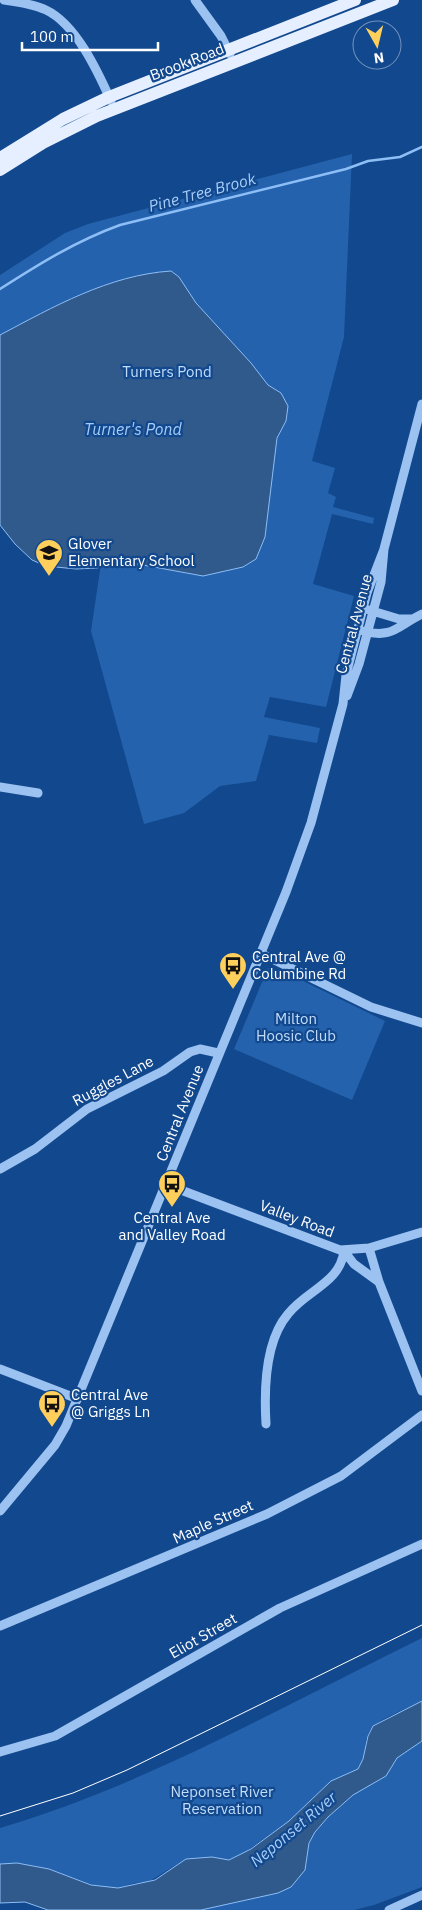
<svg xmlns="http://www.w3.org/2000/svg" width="422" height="1910" font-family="'IBM Plex Sans',sans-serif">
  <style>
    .green { fill: #2462ad }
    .water { fill: #30598c; stroke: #8dbef5 }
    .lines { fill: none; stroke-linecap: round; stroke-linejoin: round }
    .stream { stroke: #8dbef5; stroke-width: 2.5 }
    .minor { stroke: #9bc2f1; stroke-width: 9 }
    .major { stroke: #e5efff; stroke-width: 12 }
    .tram { stroke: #fff; stroke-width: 1 }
    .labels { text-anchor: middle; stroke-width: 4.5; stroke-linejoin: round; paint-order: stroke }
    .street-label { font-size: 15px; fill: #fff; stroke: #12488d }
    .park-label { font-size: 15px; fill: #c2ddfc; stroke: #12488d }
    .poi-label { font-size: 15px; fill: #fff; stroke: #12488d; text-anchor: start }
    .water-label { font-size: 16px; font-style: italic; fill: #a7cdf9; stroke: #12488d }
  </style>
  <rect width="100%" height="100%" fill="#12488d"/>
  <path class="green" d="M352,154L344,337L312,461L335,468L328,493L336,497L333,507L374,518L373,524L332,514L313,584L354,596L326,707L270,697L264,717L320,728L317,743L269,735L256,781L220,786L184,813L144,824L91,631L107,523L0,508V275L65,233L88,224Z
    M268,968L297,978L385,1021L352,1100L234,1049Z
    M422,1638V1701C408,1709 376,1719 369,1732C363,1743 367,1757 358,1769L331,1781L289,1821L241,1855L229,1860L212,1857L186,1859L148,1882L135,1883L118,1888H101L49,1869L17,1863L0,1864V1828C146,1785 285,1705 422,1638Z
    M422,1741V1887L374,1905L354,1910H201L305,1870L309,1843L315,1832L328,1817L353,1795L386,1776L397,1758Z"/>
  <path class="water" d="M171,271L179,277L196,303L251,363L268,385L281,393L288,406L286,421L277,438L265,537L256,559L243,567L203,576L121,561L97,568L76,569L46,566L32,560L15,544L0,525V335C53,307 109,275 171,271Z
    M422,1701V1741L397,1758L386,1776L353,1795L328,1817L315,1832L309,1843L305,1870L291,1887L278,1893L201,1910H48L25,1902L0,1903V1864L17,1863L49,1869L91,1885L118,1888L155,1880L186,1859L212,1857L229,1860L251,1849L289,1821L331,1781L358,1769L363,1759L368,1736L373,1726Z"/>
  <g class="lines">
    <path class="stream" d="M0,289C39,264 76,241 120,225L346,169L368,161L400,157L422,147"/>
    <path class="minor" d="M4,0C19,2 33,4 46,10C76,24 98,72 111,101
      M195,0L221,36L230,54
      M369,610L399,619H412
      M363,631C393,639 397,626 422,614
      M347,696L359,664L381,582L384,549L422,404
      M0,787L38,793
      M260,953L371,1007L422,1023
      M0,1169L35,1149L87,1109L163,1071L190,1052L200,1049L218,1053
      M165,1184L340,1250L369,1248L422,1232
      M369,1248L379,1282L422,1391
      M344,1251L354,1264L379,1282
      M0,1369L78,1399
      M266,1424C264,1390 265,1341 288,1314C307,1290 340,1283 344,1251
      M0,1511L55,1445L66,1426L286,892L311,823L343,704L346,675L367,593L384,549
      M0,1626L267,1514L341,1476L422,1415
      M0,1752L55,1736L280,1608L422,1544
      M389,1910L422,1895"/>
    <path class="major" d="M0,158L63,119L109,97L355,0
      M0,170L43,143L97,116L393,0"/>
    <path class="tram" d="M0,1816L73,1793L127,1770L422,1625"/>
  </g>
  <defs>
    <symbol id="school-pin" viewBox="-11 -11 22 30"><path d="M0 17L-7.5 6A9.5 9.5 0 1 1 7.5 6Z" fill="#ffcf5b" stroke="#12488d"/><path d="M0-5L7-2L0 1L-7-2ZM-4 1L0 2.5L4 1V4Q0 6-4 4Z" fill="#111"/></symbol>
    <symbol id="bus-pin" viewBox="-11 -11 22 30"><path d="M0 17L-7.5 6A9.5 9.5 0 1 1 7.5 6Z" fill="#ffcf5b" stroke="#12488d"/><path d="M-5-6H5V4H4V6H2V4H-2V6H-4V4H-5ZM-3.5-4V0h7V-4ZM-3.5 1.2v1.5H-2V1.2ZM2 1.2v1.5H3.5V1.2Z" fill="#111"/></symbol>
  </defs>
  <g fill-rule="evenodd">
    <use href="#school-pin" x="33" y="537" width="32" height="43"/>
    <use href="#bus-pin" x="217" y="950" width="32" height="43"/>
    <use href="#bus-pin" x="156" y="1168" width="32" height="43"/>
    <use href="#bus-pin" x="36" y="1388" width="32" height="43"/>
  </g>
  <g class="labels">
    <g class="street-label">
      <text transform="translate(187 62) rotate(-21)" y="5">Brook Road</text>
      <text transform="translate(354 624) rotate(-75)" y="5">Central Avenue</text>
      <text transform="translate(113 1081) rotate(-28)" y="5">Ruggles Lane</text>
      <text transform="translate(180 1113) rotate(-68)" y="5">Central Avenue</text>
      <text transform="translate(297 1219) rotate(21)" y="5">Valley Road</text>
      <text transform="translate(213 1522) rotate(-24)" y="5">Maple Street</text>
      <text transform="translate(203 1636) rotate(-30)" y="5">Eliot Street</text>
    </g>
    <g class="park-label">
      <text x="167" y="377">Turners Pond</text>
      <text x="296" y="1024">Milton<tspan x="296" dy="17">Hoosic Club</tspan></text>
      <text x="222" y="1797">Neponset River<tspan x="222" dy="17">Reservation</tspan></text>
    </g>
    <g class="poi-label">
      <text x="68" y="549">Glover<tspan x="68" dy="17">Elementary School</tspan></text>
      <text x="252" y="962">Central Ave @<tspan x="252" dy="17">Columbine Rd</tspan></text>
      <text x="172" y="1223" text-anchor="middle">Central Ave<tspan x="172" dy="17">and Valley Road</tspan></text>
      <text x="71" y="1400">Central Ave<tspan x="71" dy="17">@ Griggs Ln</tspan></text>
    </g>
    <g class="water-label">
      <text transform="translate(202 192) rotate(-15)" y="6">Pine Tree Brook</text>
      <text x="133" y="435">Turner's Pond</text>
      <text transform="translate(293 1829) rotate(-40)" y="6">Neponset River</text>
    </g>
  </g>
  <g transform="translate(377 45) rotate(172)"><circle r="24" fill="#12488d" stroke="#7191bb"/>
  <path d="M0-4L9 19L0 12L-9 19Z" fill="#ffcf5b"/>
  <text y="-8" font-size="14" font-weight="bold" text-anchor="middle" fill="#ffffff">N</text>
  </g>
  <path d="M22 42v8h136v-8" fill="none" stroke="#ffffff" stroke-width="2.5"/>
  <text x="30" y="42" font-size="15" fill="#ffffff" stroke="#12488d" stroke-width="4" paint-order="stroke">100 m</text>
</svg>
